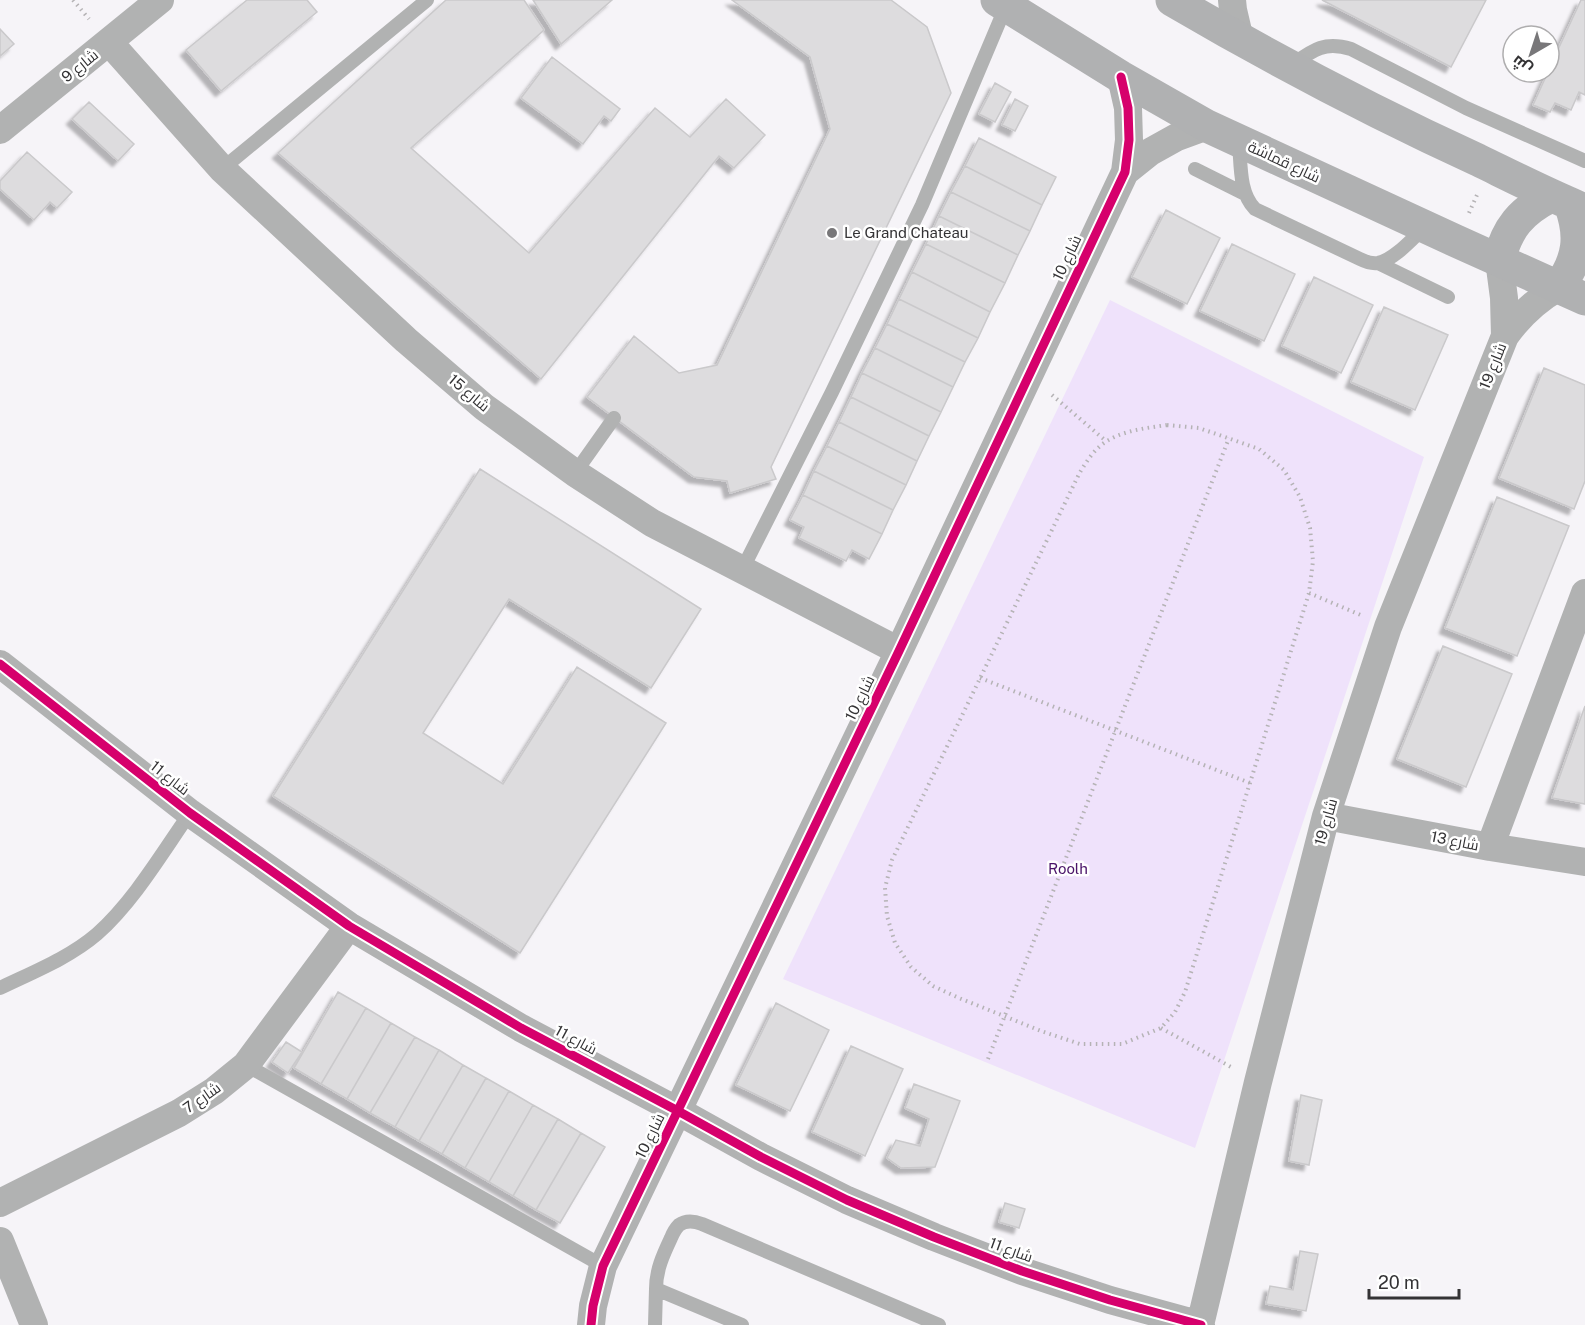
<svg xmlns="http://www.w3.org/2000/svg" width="1585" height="1325" font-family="'Public Sans',Cairo,sans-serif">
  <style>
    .green { fill: #efe2fb }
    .building { fill: #dddcde; stroke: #cac9cb; stroke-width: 1.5; filter: url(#shadow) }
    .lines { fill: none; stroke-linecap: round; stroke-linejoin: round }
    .path { stroke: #b5b3b5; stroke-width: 4; stroke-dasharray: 1.5 4.5; stroke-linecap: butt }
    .lane { stroke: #b1b2b2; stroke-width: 14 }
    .street { stroke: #b1b2b2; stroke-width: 28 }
    .secondary { stroke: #b0b1b2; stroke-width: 33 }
    .cycleway-casing { stroke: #fff; stroke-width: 13 }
    .cycleway { stroke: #d6006c; stroke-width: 9 }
    .poi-dot { fill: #787779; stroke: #fff; stroke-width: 2 }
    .labels { text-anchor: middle; stroke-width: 5; stroke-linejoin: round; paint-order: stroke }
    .street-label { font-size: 15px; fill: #343335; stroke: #fff }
    .poi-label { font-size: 15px; fill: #343335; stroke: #fff; text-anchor: start }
    .park-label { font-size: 15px; fill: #4a1469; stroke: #fff }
  </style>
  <defs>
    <filter id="shadow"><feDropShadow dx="-5.5" dy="5.5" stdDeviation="1.5" flood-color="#0004"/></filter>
  </defs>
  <rect width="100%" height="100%" fill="#f6f4f8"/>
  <path class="green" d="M1110,300L1424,457L1195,1148L783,979Z"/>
  <path class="building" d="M247,0H307L317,12L221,91L186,50Z
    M446,0H524L544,30L411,148L529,253L655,108L690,137L726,99L765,135L734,168L719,156L541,379L278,153Z
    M533,0H612L561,44Z
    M732,0H891L927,27L951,93L771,467L776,479L730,493L727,481L694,477L587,397L634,336L679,373L717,365L830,129L810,57Z
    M1322,0H1486L1451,67Z
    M1581,0H1585V95L1579,92L1571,110L1555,103L1550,112L1533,105L1548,72H1549V69Z
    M0,29L14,44L0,56Z
    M552,57L620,109L611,121L604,116L583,144L521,98Z
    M995,83L1011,92L995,122L979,114Z
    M1015,99L1028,106L1015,131L1002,125Z
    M89,102L134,144L118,161L72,119Z
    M979,138L1056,177L1042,205L965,166Z
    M27,152L72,192L57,208L50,202L34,220L0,189V181Z
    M965,166L1042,205L1030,231L951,192Z
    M951,192L1030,231L1018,255L939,216Z
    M1166,210L1220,238L1187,304L1132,277Z
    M939,216L1018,255L1005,283L926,244Z
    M926,244L1005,283L990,312L912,272Z
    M1232,244L1295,274L1264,341L1200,311Z
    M912,272L990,312L978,338L899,299Z
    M1314,277L1373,305L1341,373L1282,346Z
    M899,299L978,338L965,362L887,324Z
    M1384,307L1448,335L1415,410L1351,382Z
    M887,324L965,362L953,387L875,348Z
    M875,348L953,387L941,412L862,373Z
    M1544,368L1585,385V481L1574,509L1499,478Z
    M862,373L941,412L929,436L851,397Z
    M851,397L929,436L917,461L839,422Z
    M839,422L917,461L906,485L827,446Z
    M827,446L906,485L893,510L814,471Z
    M480,469L701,609L651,688L509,599L423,733L503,784L577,667L666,723L520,953L273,796Z
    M814,471L893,510L882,534L803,495Z
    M803,495L882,534L869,559L852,550L846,561L799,538L804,527L790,520Z
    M1497,497L1569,526L1517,656L1445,628Z
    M1443,646L1512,674L1466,787L1397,759Z
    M1585,706V804L1552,798Z
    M338,992L366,1008L321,1084L294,1068Z
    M776,1003L829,1030L790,1111L736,1085Z
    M366,1008L391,1023L347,1099L321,1084Z
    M391,1023L415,1037L370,1113L347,1099Z
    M415,1037L439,1050L395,1127L370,1113Z
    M286,1042L302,1052L288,1073L272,1062Z
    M851,1046L903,1069L865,1156L812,1132Z
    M439,1050L463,1065L419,1141L395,1127Z
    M463,1065L486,1078L442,1154L419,1141Z
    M486,1078L509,1091L465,1168L442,1154Z
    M914,1084L960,1101L935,1167L901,1168L887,1158L896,1140L920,1146L929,1119L905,1108Z
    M509,1091L533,1105L489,1182L465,1168Z
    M1301,1095L1322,1100L1309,1165L1289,1161Z
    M533,1105L558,1119L513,1196L489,1182Z
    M558,1119L581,1133L536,1210L513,1196Z
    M581,1133L605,1147L560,1223L536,1210Z
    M1005,1203L1025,1209L1019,1228L999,1222Z
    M1300,1251L1318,1254L1306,1311L1266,1304L1270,1286L1293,1290Z"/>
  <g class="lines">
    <path class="path" d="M73,0L89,19
      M1469,213L1477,195
      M1052,395L1106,441
      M1167,425L1199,428L1259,449L1284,470L1300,497L1310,528L1313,561L1309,593L1185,992L1175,1012L1161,1028L1122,1044H1080L1041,1031L959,998L933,986L911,967L895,943L887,916L885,888L892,860L1079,474C1086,462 1095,448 1107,441C1125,430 1147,428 1167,425Z
      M1309,593L1363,616
      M980,678L1250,783
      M1161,1028L1231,1067
      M988,1059L1229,438"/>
    <path class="lane" d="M1292,65C1313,50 1324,41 1351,49L1466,108L1585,161
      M1239,143C1241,165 1239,193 1255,209L1360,259C1366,262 1371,264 1378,263C1394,260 1413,238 1424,228
      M222,169L427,0
      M1195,169L1245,194
      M1378,263L1448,297
      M575,473L614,418
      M742,570L832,392L922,205L1006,6
      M0,988C33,972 69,958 97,934C134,901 162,853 190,813
      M246,1065L603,1266
      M655,1325L656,1289
      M742,1325L656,1289C656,1270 663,1255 671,1238C673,1233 675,1229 679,1225C686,1220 694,1221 702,1224L939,1325"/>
    <path class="street" d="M1232,0L1233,10L1240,40
      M109,42L222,169L406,340L484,407L575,473L652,523L899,651
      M0,130L160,0
      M1125,172L1150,152L1177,137L1207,126
      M1499,260L1504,298L1505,336
      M0,664L190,813L349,926L521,1028L678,1111L761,1157L847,1200L934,1237L1022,1271L1110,1300L1201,1325
      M1326,816L1490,847L1585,862
      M1490,847L1585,593
      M0,1203L179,1113L214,1091L246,1065L349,926
      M0,1241L34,1325
      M591,1325L593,1306L603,1266L899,651L1125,172L1129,140L1128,108L1121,77
      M1200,1325L1258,1082L1326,816L1388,627L1505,336C1520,315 1536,300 1559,287"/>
    <path class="secondary" d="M997,0L1121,77L1207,126L1456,241L1585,299
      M1172,0C1271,58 1373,112 1478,160C1513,177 1548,195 1585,210
      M1499,260C1507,228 1521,211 1551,196
      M1559,287C1579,259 1582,236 1570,204"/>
    <defs>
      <path id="cycleway" d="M0,664L190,813L349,926L521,1028L678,1111L761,1157L847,1200L934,1237L1022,1271L1110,1300L1201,1325
        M591,1325L593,1306L603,1266L899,651L1125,172L1129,140L1128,108L1121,77"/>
    </defs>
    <use href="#cycleway" class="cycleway-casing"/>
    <use href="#cycleway" class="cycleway"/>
  </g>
  <circle class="poi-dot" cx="832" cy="233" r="6"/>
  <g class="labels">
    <g class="street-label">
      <text transform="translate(80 66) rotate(-39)" y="5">شارع 9</text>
      <text transform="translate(1284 162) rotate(25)" y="5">شارع قماشة</text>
      <text transform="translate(1067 258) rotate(-65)" y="5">شارع 10</text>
      <text transform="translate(1493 366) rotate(-68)" y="5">شارع 19</text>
      <text transform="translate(469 393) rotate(40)" y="5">شارع 15</text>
      <text transform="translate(860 698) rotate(-64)" y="5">شارع 10</text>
      <text transform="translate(170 778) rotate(38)" y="5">شارع 11</text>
      <text transform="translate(1326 822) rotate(-74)" y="5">شارع 19</text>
      <text transform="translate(1455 841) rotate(11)" y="5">شارع 13</text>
      <text transform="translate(576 1040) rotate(28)" y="5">شارع 11</text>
      <text transform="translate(202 1098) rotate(-35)" y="5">شارع 7</text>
      <text transform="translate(650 1136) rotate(-64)" y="5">شارع 10</text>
      <text transform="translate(1011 1250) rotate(20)" y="5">شارع 11</text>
    </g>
    <g class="poi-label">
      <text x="844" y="238">Le Grand Chateau</text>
    </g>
    <g class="park-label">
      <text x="1068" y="874">Roolh</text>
    </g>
  </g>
  <g transform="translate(1531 54) rotate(219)"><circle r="28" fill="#ffffff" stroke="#aeadae" stroke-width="1.5"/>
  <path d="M0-4.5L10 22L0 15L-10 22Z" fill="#787779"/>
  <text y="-9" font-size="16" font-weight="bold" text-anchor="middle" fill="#343335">ش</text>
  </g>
  <path d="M1369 1289v9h90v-9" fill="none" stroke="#343335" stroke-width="3"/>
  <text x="1378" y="1289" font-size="18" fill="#343335" stroke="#ffffff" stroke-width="4.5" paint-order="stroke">20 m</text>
</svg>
